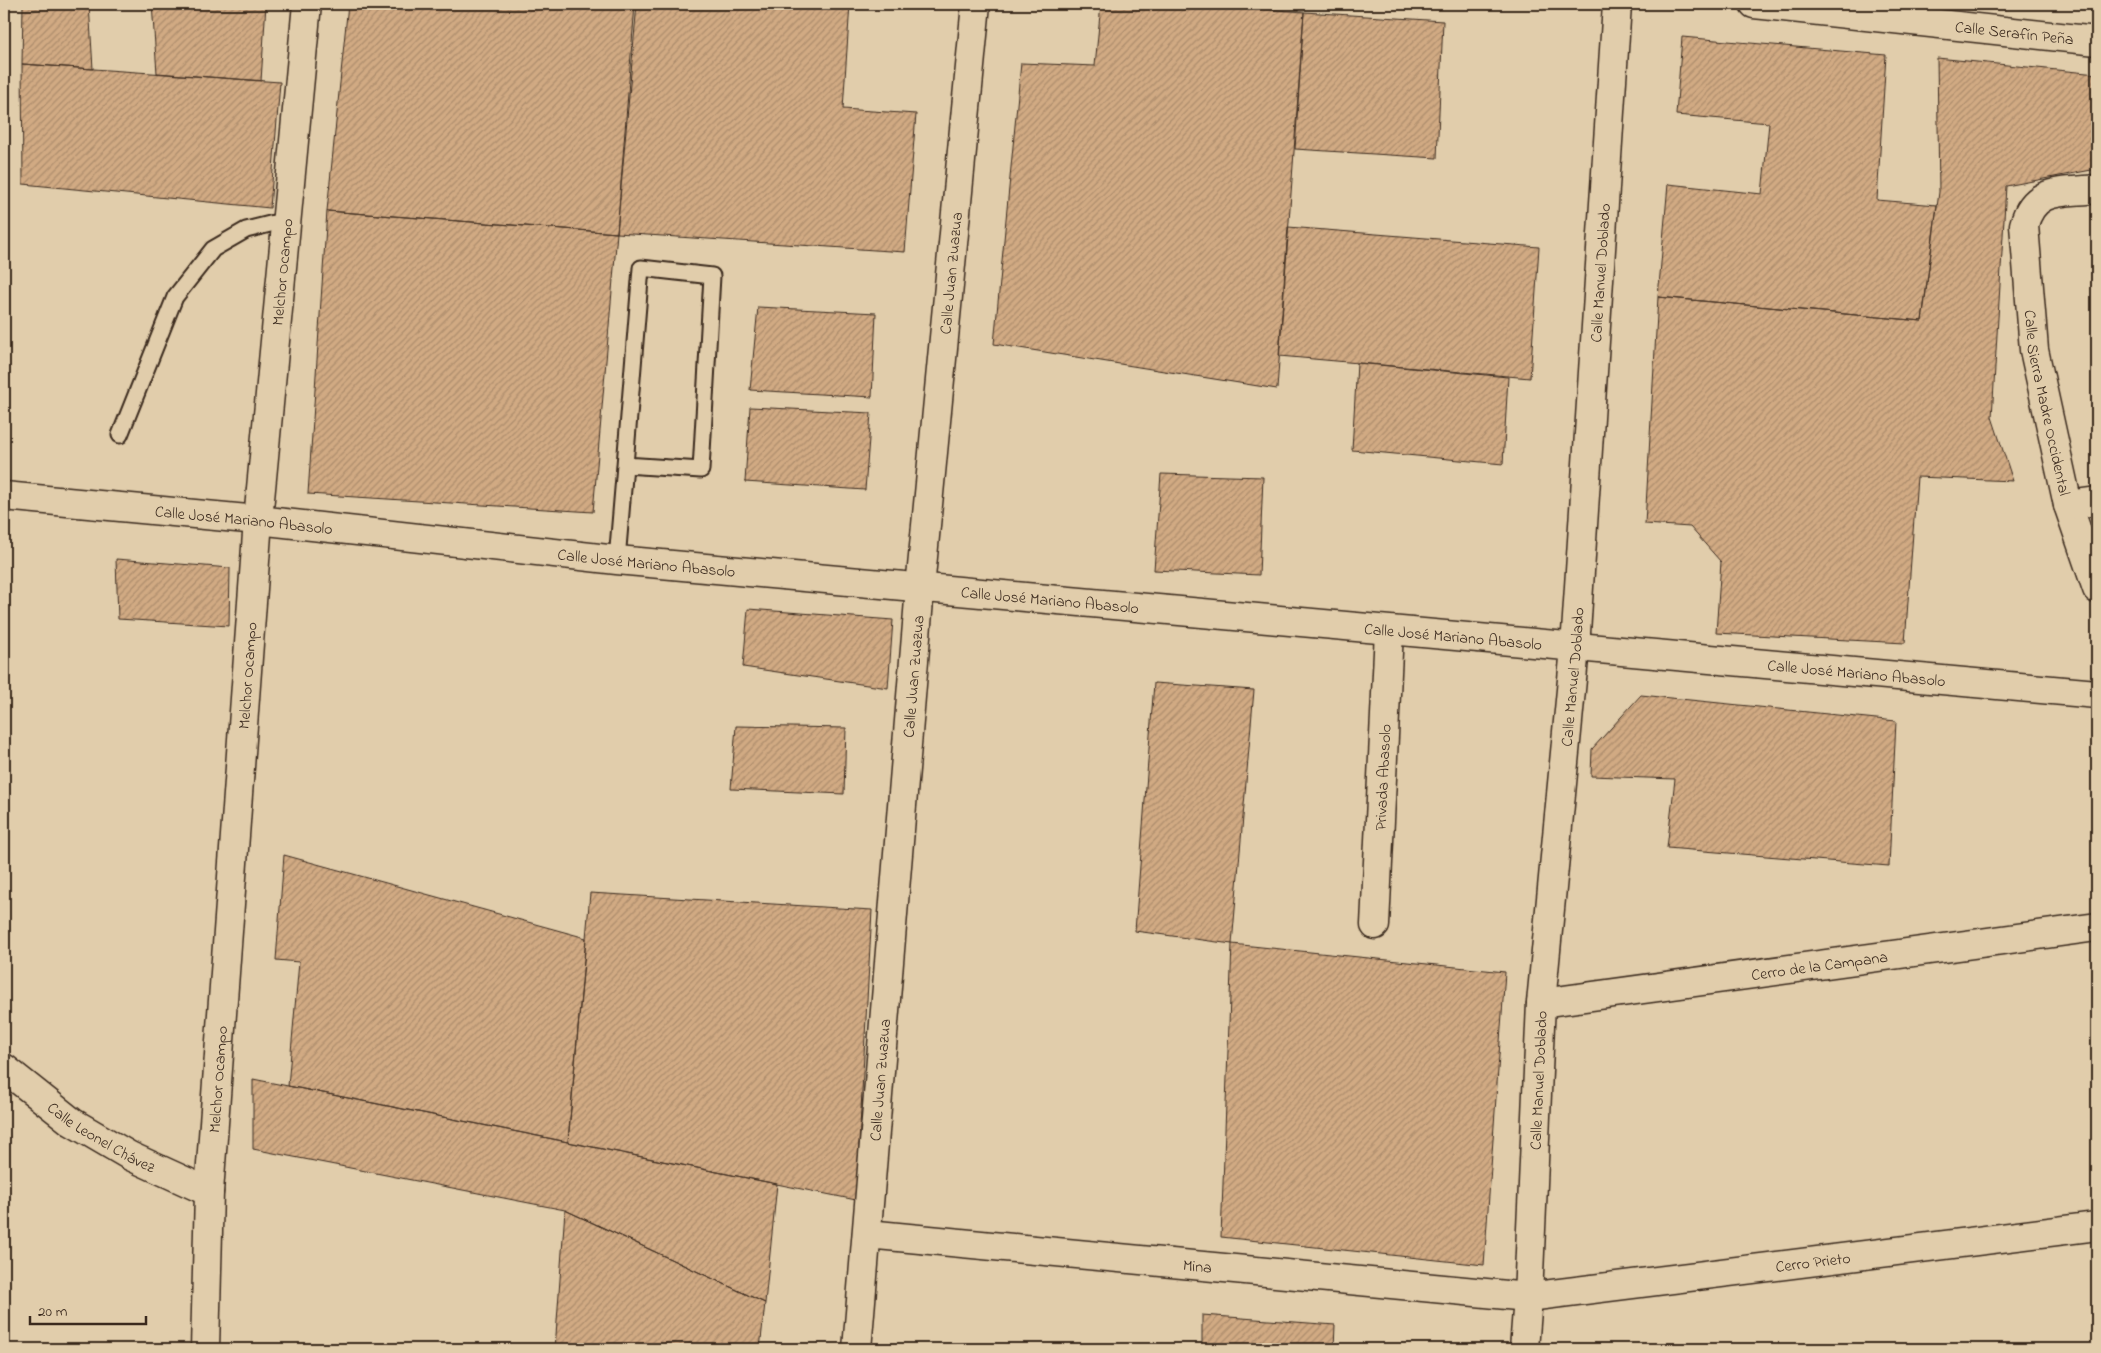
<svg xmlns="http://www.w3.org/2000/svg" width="2101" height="1353" font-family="'Indie Flower',sans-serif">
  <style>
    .building { fill: url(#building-hatch); stroke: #3b2a1e }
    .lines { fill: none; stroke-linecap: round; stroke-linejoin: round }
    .lane-casing { stroke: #3b2a1e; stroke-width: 19 }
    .street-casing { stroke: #3b2a1e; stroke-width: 31 }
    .lane { stroke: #e1cdab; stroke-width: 15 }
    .street { stroke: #e1cdab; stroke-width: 28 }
    .labels { text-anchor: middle; stroke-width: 5; stroke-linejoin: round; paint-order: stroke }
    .street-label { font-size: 16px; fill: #3b2a1e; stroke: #e1cdab }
  </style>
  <defs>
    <pattern id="building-hatch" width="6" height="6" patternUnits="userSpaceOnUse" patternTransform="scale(1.25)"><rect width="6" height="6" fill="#d1aa83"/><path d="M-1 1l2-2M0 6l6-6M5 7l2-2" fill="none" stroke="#ab8b6b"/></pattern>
  </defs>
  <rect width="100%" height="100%" fill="#e1cdab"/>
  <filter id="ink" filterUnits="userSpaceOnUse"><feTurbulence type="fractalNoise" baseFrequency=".02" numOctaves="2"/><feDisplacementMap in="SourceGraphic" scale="10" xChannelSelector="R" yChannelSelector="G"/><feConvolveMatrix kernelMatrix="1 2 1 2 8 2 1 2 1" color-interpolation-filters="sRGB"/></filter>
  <g filter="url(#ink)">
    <path class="building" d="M23,4H89L93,69L22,64Z
      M152,4H266L261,81L157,73Z
      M348,4H635L617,233L327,211Z
      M637,4H850L843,109L916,114L905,252L617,233Z
      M1101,4H1197L1304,12L1277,389L994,344L1021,63L1095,66Z
      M1304,12L1443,21L1437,158L1295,149Z
      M1682,37L1886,55L1877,200L1937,205L1922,321L1658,297L1668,184L1762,194L1769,123L1676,115Z
      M1937,58L2097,74V169L2006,186L1992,417L2013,481L1917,477L1905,643L1716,633L1721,562L1690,527L1645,524L1658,297L1922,321L1939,192Z
      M22,64L280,82L270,208L23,184Z
      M327,211L617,233L593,512L308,494Z
      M1288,227L1539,247L1530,378L1279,356Z
      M758,307L876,313L872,397L750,390Z
      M1357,363L1508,377L1503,464L1352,450Z
      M750,407L871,413L865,490L745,482Z
      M1161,474L1263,477L1259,575L1154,570Z
      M116,559L230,568L229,626L118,619Z
      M748,609L893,620L888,688L743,667Z
      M1154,683L1254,690L1232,944L1135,931Z
      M1641,695L1896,721L1889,866L1667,848L1675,779L1591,776L1592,749Z
      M736,726L846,728L844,794L731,789Z
      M284,855L586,938L568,1142L288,1086L299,962L276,960Z
      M590,893L872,910L856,1200L568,1142Z
      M1232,944L1505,972L1484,1265L1221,1237Z
      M253,1079L777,1184L765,1303L565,1210L253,1149Z
      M565,1210L765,1303L760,1349H555Z
      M1202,1315L1335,1325L1334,1349H1202Z"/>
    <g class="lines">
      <defs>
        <path id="lane" d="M120,435L175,297L213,249L246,230L286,220
          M617,560L625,465L641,268L712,276L701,470L625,465"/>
        <g id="street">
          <path id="s1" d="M1754,4L2097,41"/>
          <path id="s2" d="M2097,189C2064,193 2034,186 2024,225L2034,350L2068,505L2097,589"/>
          <path id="s3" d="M4,496L258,520L617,560L2097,694"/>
          <path d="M2068,505L2097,501"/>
          <path id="s4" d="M1375,925L1389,631"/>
          <path id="s5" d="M1541,1003L2097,927"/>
          <path id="s6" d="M4,1068L72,1122L130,1156L209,1192"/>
          <path id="s7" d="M867,1234L1528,1297L2097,1226"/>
          <path id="s8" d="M205,1349L209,1192L258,520L307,4"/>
          <path id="s9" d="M857,1349L920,588L976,4"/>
          <path id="s10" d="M1524,1349L1528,1297L1541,1003L1575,648L1617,4"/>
        </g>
      </defs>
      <use href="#lane" class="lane-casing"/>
      <use href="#street" class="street-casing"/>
      <use href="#lane" class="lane"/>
      <use href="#street" class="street"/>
    </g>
  </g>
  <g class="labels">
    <g class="street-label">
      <text dy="6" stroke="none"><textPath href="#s1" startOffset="262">Calle Serafín Peña</textPath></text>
      <text dy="6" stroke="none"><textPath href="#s8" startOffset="1080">Melchor Ocampo</textPath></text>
      <text dy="6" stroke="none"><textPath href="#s9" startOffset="1080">Calle Juan Zuazua</textPath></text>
      <text dy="6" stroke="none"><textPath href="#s10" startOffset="1079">Calle Manuel Doblado</textPath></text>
      <text dy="6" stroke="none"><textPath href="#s2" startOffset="269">Calle Sierra Madre Occidental</textPath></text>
      <text dy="6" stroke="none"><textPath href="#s3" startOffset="241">Calle José Mariano Abasolo</textPath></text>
      <text dy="6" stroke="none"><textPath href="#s3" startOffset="646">Calle José Mariano Abasolo</textPath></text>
      <text dy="6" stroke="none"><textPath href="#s3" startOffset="1051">Calle José Mariano Abasolo</textPath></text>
      <text dy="6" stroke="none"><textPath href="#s3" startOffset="1456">Calle José Mariano Abasolo</textPath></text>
      <text dy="6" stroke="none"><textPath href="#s3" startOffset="1861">Calle José Mariano Abasolo</textPath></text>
      <text dy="6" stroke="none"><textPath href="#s8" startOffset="675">Melchor Ocampo</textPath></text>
      <text dy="6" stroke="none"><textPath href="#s9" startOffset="675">Calle Juan Zuazua</textPath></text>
      <text dy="6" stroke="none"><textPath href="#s10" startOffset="674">Calle Manuel Doblado</textPath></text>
      <text dy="6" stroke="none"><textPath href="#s4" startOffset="148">Privada Abasolo</textPath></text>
      <text dy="6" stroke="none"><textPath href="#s5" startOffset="281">Cerro de la Campana</textPath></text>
      <text dy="6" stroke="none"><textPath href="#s8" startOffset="270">Melchor Ocampo</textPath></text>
      <text dy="6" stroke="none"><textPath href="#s9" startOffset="270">Calle Juan Zuazua</textPath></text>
      <text dy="6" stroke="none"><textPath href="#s10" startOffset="269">Calle Manuel Doblado</textPath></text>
      <text dy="6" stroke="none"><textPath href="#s6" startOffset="120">Calle Leonel Chávez</textPath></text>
      <text dy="6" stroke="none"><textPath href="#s7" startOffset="951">Cerro Prieto</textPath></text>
      <text dy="6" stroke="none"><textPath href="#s7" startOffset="332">Mina</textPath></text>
    </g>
  </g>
  <rect width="2101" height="1353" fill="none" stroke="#e1cdab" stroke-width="20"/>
  <rect x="10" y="10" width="2081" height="1333" fill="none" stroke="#3b2a1e" stroke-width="2" filter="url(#ink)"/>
  <path d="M30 1316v8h116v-8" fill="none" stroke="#3b2a1e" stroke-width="2.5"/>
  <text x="38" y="1316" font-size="15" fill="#3b2a1e" stroke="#e1cdab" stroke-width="4" paint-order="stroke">20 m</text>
</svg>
